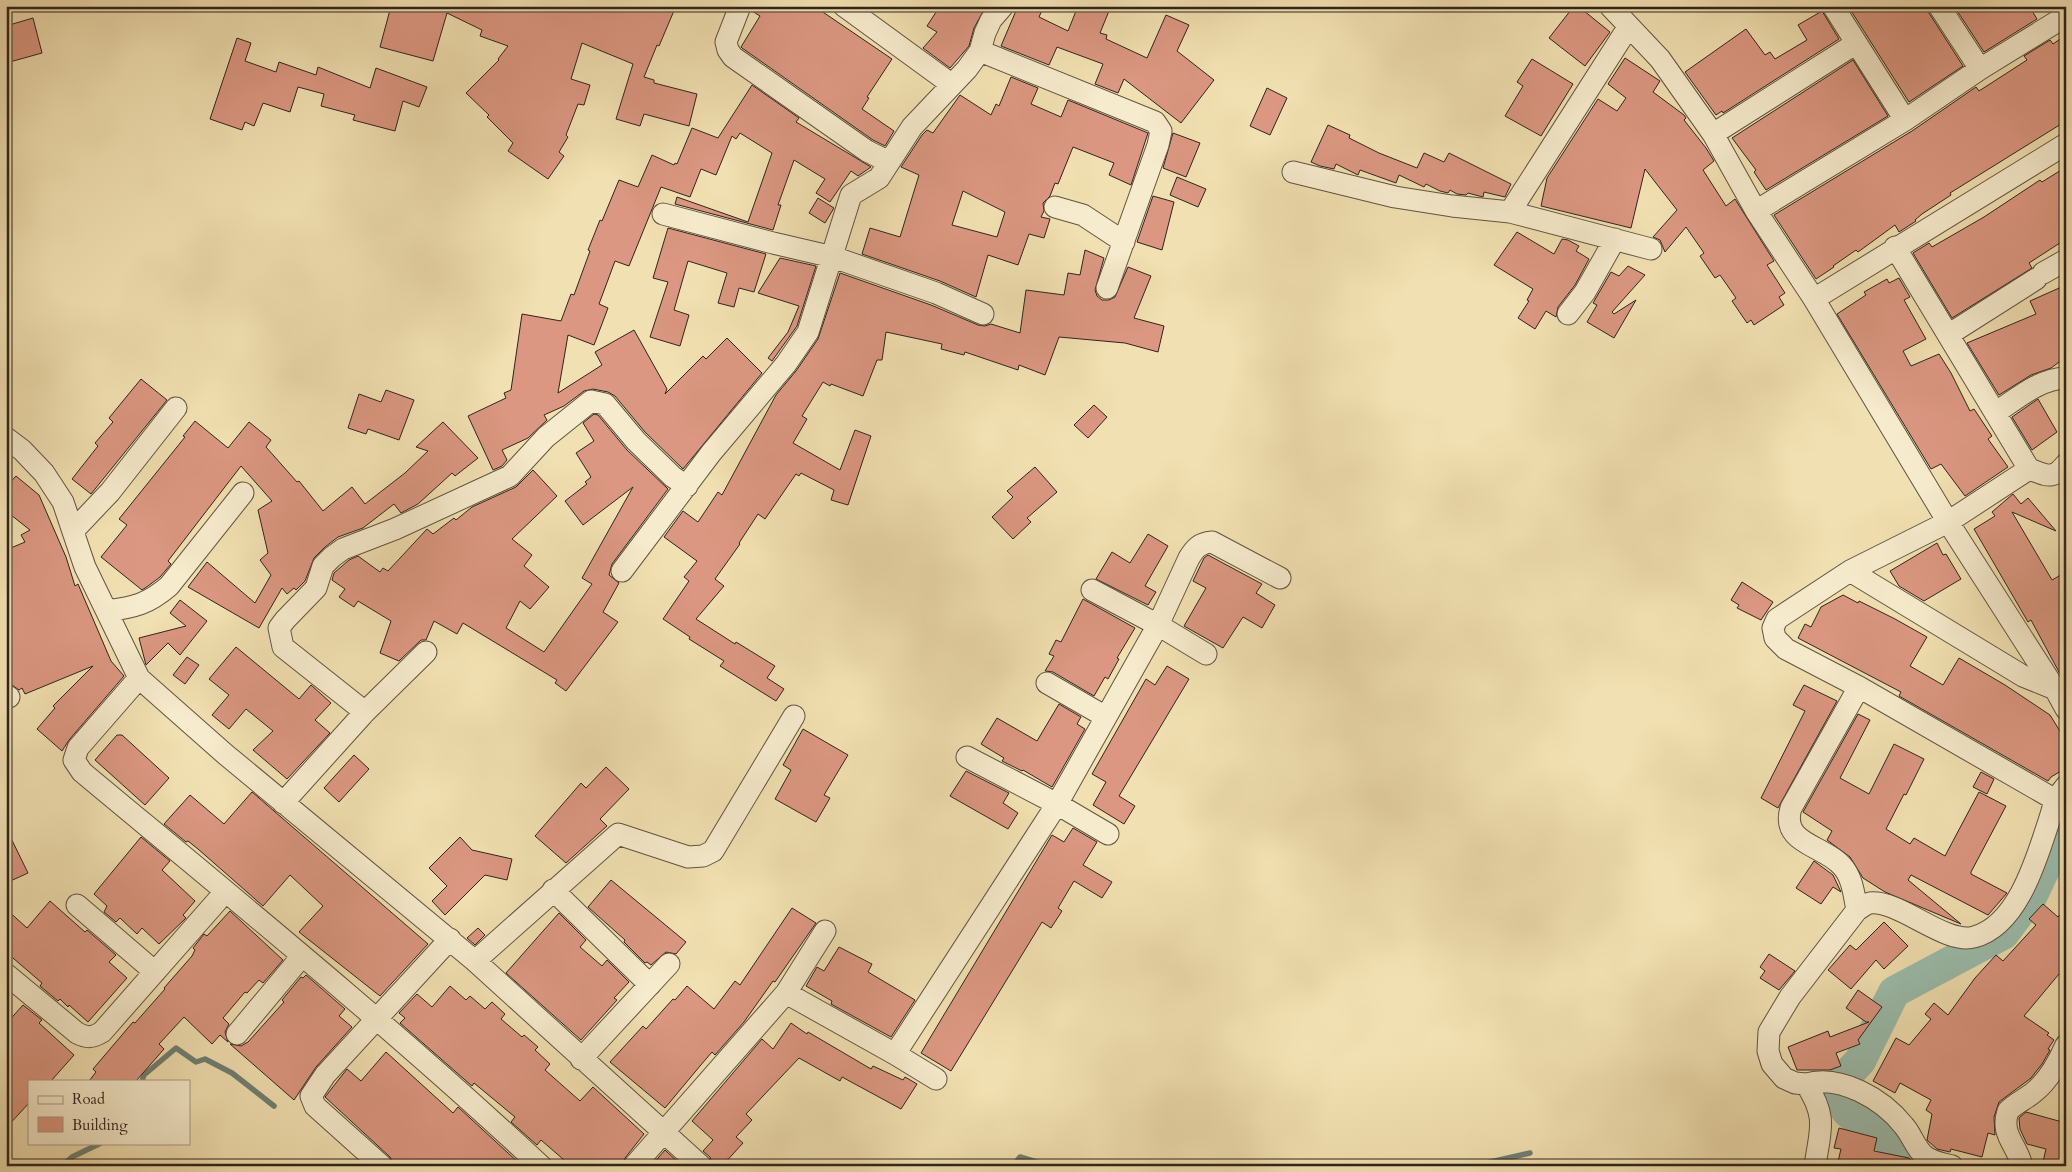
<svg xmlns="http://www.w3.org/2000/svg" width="2072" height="1172" font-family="Cardo,serif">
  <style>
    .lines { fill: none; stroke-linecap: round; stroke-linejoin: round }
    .stream { stroke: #708073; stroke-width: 5.5 }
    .river { stroke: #9bbdac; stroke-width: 32 }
    .building { fill: #db9781; stroke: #2f241d; fill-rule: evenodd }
    .minor-casing { stroke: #605342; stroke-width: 23 }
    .minor { stroke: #f6ebcc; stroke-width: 21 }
  </style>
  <rect width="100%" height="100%" fill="#f1e0b1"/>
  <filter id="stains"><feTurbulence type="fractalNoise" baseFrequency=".004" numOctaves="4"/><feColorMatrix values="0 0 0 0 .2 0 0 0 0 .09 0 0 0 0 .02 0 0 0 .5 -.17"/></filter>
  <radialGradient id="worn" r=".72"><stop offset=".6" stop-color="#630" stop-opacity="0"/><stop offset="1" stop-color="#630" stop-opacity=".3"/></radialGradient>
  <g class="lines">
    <path class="stream" d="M142,1081L144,1075L176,1048L196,1062L205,1059L232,1073L274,1106
      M62,1166L72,1157L101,1143
      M1013,1166L1020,1157L1050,1166
      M1473,1166L1530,1153"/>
    <path class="river" d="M1901,1166C1895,1133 1870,1130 1848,1112C1844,1108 1841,1101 1838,1096L1843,1079L1860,1061L1894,992L2003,934L2031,897L2060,836L2066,830"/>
  </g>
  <path class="building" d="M391,6H676L659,46L657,45L644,77L654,80V83L697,94L689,126L644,114L640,126L616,119L633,64L582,43L571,79L590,85L584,105L578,104L566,135L568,137L559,152L564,156L548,179L508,151L513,143L487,117L489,115L466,93L499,60L498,59L508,46L480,36L482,30L447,13L433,61L380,47Z
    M752,6H814L892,59L867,97L869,98L862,109L894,131L885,146L873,140L742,48L741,47L760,16L752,11Z
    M940,6H986L974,28L969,46L950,68L923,48L937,32L927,26Z
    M1018,6H1044L1039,17L1068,31L1078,6H1111L1100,33L1107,35L1106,39L1147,58L1166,15L1189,25L1177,51L1214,80L1181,123L1124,79L1118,93L1095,84L1103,64L1057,47L1049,65L1001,46Z
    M1574,6H1578L1610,32L1585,66L1549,38Z
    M1848,6H1927L1929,13L1963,66L1909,102Z
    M1954,6H2029L2037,19L1984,52Z
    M1822,11L1839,39L1723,113L1722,111L1716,115L1685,72L1746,29L1765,55L1770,52L1775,59L1807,40L1798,25Z
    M33,18L42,53L6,63V26Z
    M2066,35V121L1950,193L1951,195L1922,214L1915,220L1916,221L1899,232L1895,225L1858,252L1856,250L1833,266L1834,267L1816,279L1774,215L1912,131L1976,87L1979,91L2027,60L2024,56L2050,40L2053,44Z
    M237,38L251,43L245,61L276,72L279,62L316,75L318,67L370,88L376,68L427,87L419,107L403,101L395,131L353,120L355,115L321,106L324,94L298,87L290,112L263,103L254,126L245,122L242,130L210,119Z
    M1625,58L1660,81L1653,92L1684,115L1686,118L1684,120L1706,148L1714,161L1703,170L1726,206L1735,199L1774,261L1767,265L1785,293L1779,297L1784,305L1754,325L1751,320L1747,323L1732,301L1736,298L1720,275L1715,278L1700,256L1704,253L1686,227L1665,252L1660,240L1653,237L1677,210L1645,169L1631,228L1541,206L1547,178L1598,99L1617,111L1626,98L1608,84Z
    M1532,59L1573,84L1541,136L1505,116L1523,86L1517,82Z
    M1853,60L1888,116L1766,190L1754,172L1756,170L1732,138Z
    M1011,77L1038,88L1031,104L1061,117L1068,100L1148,133L1131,185L1109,175L1114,163L1073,147L1058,184L1055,183L1050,196L1043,203L1044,211L1041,217L1050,219L1044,238L1029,234L1018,265L988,255L976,297L940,281L862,254L870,228L900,237L919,175L901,167L922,135L927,130L933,133L960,95L991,115L996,104L999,106ZM963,191L1005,212L997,237L952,225Z
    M752,85L799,118L796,122L871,167L858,176L851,171L830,202L816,193L825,179L794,160L778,205H781L773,230L675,204L677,197L748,222L772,153L740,133L736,139L732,136L716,175L701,169L690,197L661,187L629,266L615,261L599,304L608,308L594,345L568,335L558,393L602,365L595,352L634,330L667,389L665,394L703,356L706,359L727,338L762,373L683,469L645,432L615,396L608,392L593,389L584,391L564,406L544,415L547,420L528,438L502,450L507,460L502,466L493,470L468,416L506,398L504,393L511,390L522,314L561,321L571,294L574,295L590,251L588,250L600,220L602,221L619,180L638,187L652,155L674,165L675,163L677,164L692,128L718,138Z
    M1267,88L1287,98L1270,135L1250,126Z
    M1328,125L1350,135L1349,138L1379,153L1417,168L1424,153L1444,162L1449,153L1511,184L1505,197L1484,192L1483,197L1468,193L1466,195L1457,194L1450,190L1448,193L1440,191L1426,184L1424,187L1399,175L1396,183L1360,170L1358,175L1336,164L1334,169L1320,166L1311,162Z
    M1173,133L1200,143L1186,177L1163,168Z
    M2066,167V239L2029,263L2032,268L1952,318L1913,253L1929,243L1932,247L1984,217L2040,180L2042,182Z
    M1177,177L1206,189L1198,207L1170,195Z
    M1153,196L1174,202L1162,250L1137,242Z
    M818,198L834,208L825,223L809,213Z
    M668,228L766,254L754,292L739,288L734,307L718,303L727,273L688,261L674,310L689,315L680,346L650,337L668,282L653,278Z
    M1517,232L1554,254L1562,239L1568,240L1579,246L1576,251L1589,259L1575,285L1558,307L1556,317L1546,311L1535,329L1518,318L1529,301L1527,300L1533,289L1494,265Z
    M1085,250L1104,258L1095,290L1097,296L1102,300H1109L1115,297L1128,267L1151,276L1134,318L1164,326L1158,352L1125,343L1059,337L1045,375L1019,365L1018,370L965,352L964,355L941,349L942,344L886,332L882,360H877L863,396L831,384L830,386L823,382L802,416L807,419L793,443L840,470L855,430L871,436L848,505L831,500L834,490L801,473L799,476L796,474L765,519L758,514L739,543L740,544L715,579L724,586L696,619L735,644L736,642L775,666L767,678L784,689L776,701L720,666L724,661L689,639L690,637L663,619L689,581L684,577L697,561L664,537L683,511L698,522L718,492L722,495L776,395L796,371L818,339L840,273L931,305L978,325L985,326L991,324L1020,333L1026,290L1064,295L1068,273L1080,275Z
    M780,258L816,266L797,326L772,361L768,358L788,332L799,306L758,293Z
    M1628,266L1645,275L1612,312L1614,314L1636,300L1614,338L1587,322L1597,305L1593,303L1611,272L1619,276Z
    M1899,278L1910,297L1904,300L1926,339L1903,351L1911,366L1939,354L1951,373L1970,411L1974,409L1992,436L1988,439L2008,467L1965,496L1941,464L1931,469L1837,314L1866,295L1864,292L1887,279L1889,283Z
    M2066,285V357L2051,368L2031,375L1999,395L1967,343L2036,314L2030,301Z
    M141,379L167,400L91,494L72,479L98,446L95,443L113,422L109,418Z
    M386,390L414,400L399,440L368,429L366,434L348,428L359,394L381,402Z
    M2038,399L2057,432L2032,450L2012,417Z
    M1094,405L1107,417L1088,438L1074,425Z
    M594,414L598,415L627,450L668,489L612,564L609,575L619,583L603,612L618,622L566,691L555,683L557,680L463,623L457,634L434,621L426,640H421L399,661L380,653L391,621L358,601L354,607L339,597L345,589L332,580L334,573L349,560L358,556L380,572L383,568L388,571L427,529L433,534L454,518L456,520L472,507L516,487L533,470L557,496L512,539L532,555L524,566L549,587L530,609L520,601L506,628L544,652L592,584L582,578L633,487L583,525L565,501L587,484L585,482L591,477L576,453L594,441L583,423Z
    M195,421L228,448L249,422L271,440L266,447L297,482L299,481L323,511L352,487L365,504L405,473L428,451L416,447L443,422L478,458L455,476L452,473L418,504L401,513L394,504L363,528L338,537L325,547L314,558L305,581L296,590L294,588L287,594L282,588L259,628L188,587L207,562L255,603L271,575L260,560L268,553L258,510L272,501L241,466L168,561L171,564L160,577L148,586L142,590L101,557L127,525L119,519L185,437L183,436Z
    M1035,467L1057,492L1027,518L1031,522L1013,539L992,517L1013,497L1007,491Z
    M16,476L39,495L66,557L75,586L78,584L111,661L124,676L69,740L62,751L37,729L55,708L53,706L93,666L25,694L22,688L19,690L12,685H6V550L25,542L21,535L30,530L6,511V487Z
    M2013,494L2021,504L2028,498L2056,531L2012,512L2052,580L2066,572V678L2059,672L2031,620L2028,622L1974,529L1995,516L1992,512Z
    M1148,534L1168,546L1145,586L1156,592L1148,605L1096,579L1112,552L1130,563Z
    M1937,543L1943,555L1946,554L1961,579L1924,601L1899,586L1890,571Z
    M1208,555L1262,584L1256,593L1275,605L1262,628L1243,617L1223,648L1184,626L1206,588L1193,581L1204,558Z
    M1742,582L1773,602L1761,620L1737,608L1739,605L1731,600Z
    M1843,595L1858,603L1859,601L1895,619L1927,637L1910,666L1943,685L1959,658L2005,685L2050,715L2066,741V768L2051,777L2048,781L1899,696L1901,692L1798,638L1805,624L1811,627L1821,607Z
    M1083,599L1135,628L1117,658L1119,659L1108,679L1105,677L1094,696L1053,672L1045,671L1054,656L1049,654L1056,640L1061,642Z
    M180,600L207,621L180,655L168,643L146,665L139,638L186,626L170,613Z
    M236,647L299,699L311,685L331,703L315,720L330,733L287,779L253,750L273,731L246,709L229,729L212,715L229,695L209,679Z
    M187,657L199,665L185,684L173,675Z
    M1167,666L1189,679L1119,796L1135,806L1124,824L1093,805L1106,782L1092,774L1146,679L1155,685Z
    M1804,685L1837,701L1778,808L1761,798L1805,711L1793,705Z
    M1059,704L1081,717L1077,724L1085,729L1052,787L1023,770L1022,771L1002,761L1004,758L981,744L997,718L1037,741Z
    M1858,714L1870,720L1840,778L1869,794L1894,744L1924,759L1906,795L1904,794L1886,829L1910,844L1914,838L1945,856L1979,792L2006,806L1971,872V874L2007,893L1988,915L1911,875L1908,880L1961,924L1885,892L1863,878L1850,857L1827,840L1832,831L1803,812Z
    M803,729L848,755L824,795L830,798L816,822L775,799L791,770L783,765Z
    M117,735H122L169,778L145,805L95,760Z
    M354,755L369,769L339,802L324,788Z
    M606,767L629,789L600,819L607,826L566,863L535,836L581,783L586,788Z
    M966,771L1009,793L1003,803L1018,813L1008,829L950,796Z
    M1981,772L1994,779L1987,794L1973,787Z
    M252,792L428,944L380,996L299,932L323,906L290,875L263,906L198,849L188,841L186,842L164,824L190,795L224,824Z
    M6,828L28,873L6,883Z
    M1073,828L1097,842L1083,865L1112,882L1102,898L1074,881L1058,908L1062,911L1051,928L1042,922L951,1071L921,1053L1052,835L1064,842Z
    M141,837L170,861L162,870L195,901L183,915L186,918L159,944L142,928L137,934L120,918L116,922L104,912L107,906L94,894Z
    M460,837L472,850L512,859L507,880L485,875L445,915L432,901L447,886L429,868Z
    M1814,861L1833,875L1841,892L1833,887L1821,904L1796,888Z
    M611,880L686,942L676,954L666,952L651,965L647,962L645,963L624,942L625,940L588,907Z
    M50,901L85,932L87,930L116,955L109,962L127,978L88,1022L69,1005L68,1007L60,999L58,1001L40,986L42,983L6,952V909L27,928Z
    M2043,904L2058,917L2066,908V980L2059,974L2024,1016L2049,1033L2047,1035L2054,1040L2048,1049L2050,1050L2042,1064L2031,1078L1999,1102L1994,1117L1995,1135L1988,1133L1982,1157L1951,1149L1950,1152L1937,1149L1927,1140L1932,1114L1926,1110L1931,1100L1900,1083L1895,1093L1873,1081L1896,1038L1909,1045L1931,1019L1925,1014L1934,1003L1948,1015L1975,978L1996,955L2003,961L2036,925L2029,919Z
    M792,908L816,923L775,982L773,981L744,1022L715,1055L712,1052L700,1066L665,1108L610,1062L643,1026L646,1029L673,999L675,1000L687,986L714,1009L735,981L740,985Z
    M230,911L283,960L263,983L259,980L247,993L245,992L223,1018L229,1024L225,1032L228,1042L220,1035L212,1044L184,1017L159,1044L164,1049L136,1081H89L96,1072L93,1069L133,1022L135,1023L165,989L164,988L192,956L195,950L193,948L204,934L207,936Z
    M559,913L586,940L580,947L602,966L607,960L629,982L614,998L617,1000L581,1040L506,973Z
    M1884,922L1908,946L1884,969L1876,960L1851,989L1828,970L1850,945L1856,950Z
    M478,928L485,935L475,945L467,938Z
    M839,947L872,964L868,972L915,1000L891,1037L831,1004L832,1001L806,986L817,967L824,971Z
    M1769,954L1795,971L1779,990L1760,978L1765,971L1760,967Z
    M306,975L345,1009L339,1016L352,1027L316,1067L294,1100L230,1044L241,1046L248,1042L284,1002L282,1000L301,977L303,978Z
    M450,986L466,1000L470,996L485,1009L492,1002L505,1014L501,1019L522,1037L524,1035L538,1047L535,1050L550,1064L545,1070L580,1101L593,1087L644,1134L625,1158L622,1166H571L541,1140L537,1145L511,1122L515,1117L474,1083L472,1086L400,1023L405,1018L399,1013L417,994L432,1007Z
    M1858,990L1882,1007L1858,1040L1860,1044L1836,1053L1841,1066L1830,1070H1797L1788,1047L1828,1031L1830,1037L1869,1022H1866L1846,1008Z
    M23,1005L42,1020L39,1023L74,1055L51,1081H29V1103L6,1128V1024Z
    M791,1023L807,1034L808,1032L871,1069L873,1066L903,1080L905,1077L917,1084L901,1109L842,1077L840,1081L799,1058L746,1114L752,1120L736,1137L743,1143L722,1166H713L710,1157L703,1151L713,1140L692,1121L762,1039L773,1049Z
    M386,1052L453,1113L458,1107L520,1164L519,1166H394L390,1157L325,1097L347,1069L361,1081Z
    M2026,1112L2066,1123V1166H2042L2046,1149L2027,1144L2020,1129L2019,1118Z
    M1839,1128L1877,1138L1874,1151L1909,1158L1915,1166H1837L1841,1149L1834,1148Z
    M665,1150L682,1166H651Z"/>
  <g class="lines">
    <defs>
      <path id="minor" d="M740,6L726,42L728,50L733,57L867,151L889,162
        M844,6L951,84
        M1610,6L1660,59L1713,134L1756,211L1814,299L1948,522L2055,689L2066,709
        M1833,6L1905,120
        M1939,6L1980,69
        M980,51L1155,122L1161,131L1158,145L1107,288
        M1713,134L1855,44
        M1293,172L1395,197L1452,206L1510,212L1651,249
        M1055,207L1083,215L1124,242
        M1756,211L1905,120L1980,69L2066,16
        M1510,212L1629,26
        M663,214L773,243L833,257L936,293L983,314
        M1895,247L2029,469L1948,522L1850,571L2023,676L2055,689L2058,687
        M2043,273L2066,260
        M1814,299L2066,144
        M1568,314L1585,292L1615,239
        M1948,335L2036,279
        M1995,413C2017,399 2038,379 2066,378
        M6,438L22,450L44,473L63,502L85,567L139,678L225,754L475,961L701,1166
        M2029,469C2047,475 2052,481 2066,464
        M73,531L110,492L176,408
        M622,571L711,453L786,364L808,332L851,195L879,178L912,127L967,69L980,51L985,33L991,20L1003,6
        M1850,571L1777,619L1773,628L1775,638L1786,649L1859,687L2066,806
        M1092,590L1158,625L1206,654
        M107,611C135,607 148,604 169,586L243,493
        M139,678L78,748L74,760L82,772C237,901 393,1028 541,1166
        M1047,683L1106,717
        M6,698L9,697
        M365,712L283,647L279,628L285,620L316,588L323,566L332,557L343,549L395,529L510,476L546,437L591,401L605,404L636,441L673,477L687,486
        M967,757L1057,804L1108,834
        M283,803L365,712L426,652
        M553,890L650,985
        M77,905L155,972
        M1857,910C1854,896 1853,878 1842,866C1824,845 1780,844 1791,808L1859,687
        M475,961L618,834L688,857L703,856L713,851L794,716
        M6,974L77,1033C87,1038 92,1038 102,1032L225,892
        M786,993L895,1054L936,1079
        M237,1034L302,956
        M895,1054L1057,804L1158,625L1189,558C1195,548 1200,543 1212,542L1280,578
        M581,1059L669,964
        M1806,1084C1840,1074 1883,1099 1904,1126C1912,1135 1916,1150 1926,1157C1933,1162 1944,1164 1952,1166
        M382,1166L315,1106L311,1096L325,1075L450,939
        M634,1166L786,993L825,931
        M1815,1166C1820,1130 1828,1118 1806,1084L1795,1083L1784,1078L1772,1064L1768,1051L1769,1032L1790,997L1857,910C1861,908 1865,904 1870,903C1900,900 1945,945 1974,937C2016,926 2035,864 2047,827C2050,819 2052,810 2055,802C2058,796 2062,791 2066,786
        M2022,1166C2017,1144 2000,1135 2008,1111C2016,1103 2026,1099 2034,1092C2049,1080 2058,1063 2066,1045"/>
    </defs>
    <use href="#minor" class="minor-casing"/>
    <use href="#minor" class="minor"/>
  </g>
  <rect width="2072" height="1172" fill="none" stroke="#f1e0b1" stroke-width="25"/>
  <rect x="8" y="8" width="2057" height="1157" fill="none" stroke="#2f241d" stroke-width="2.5"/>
  <rect x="12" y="12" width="2047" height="1147" fill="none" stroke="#2f241d"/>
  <rect x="28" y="1080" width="162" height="65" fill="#f6ebcc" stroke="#a69b86"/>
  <rect x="38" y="1096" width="25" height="8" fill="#f6ebcc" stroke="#a69b86"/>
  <text x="72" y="1104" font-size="15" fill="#2f241d">Road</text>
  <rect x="38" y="1117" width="25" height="15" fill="#db9781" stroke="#a69b86"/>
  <text x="72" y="1130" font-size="15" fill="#2f241d">Building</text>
  <rect width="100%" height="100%" filter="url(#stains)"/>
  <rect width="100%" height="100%" fill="url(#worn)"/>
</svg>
